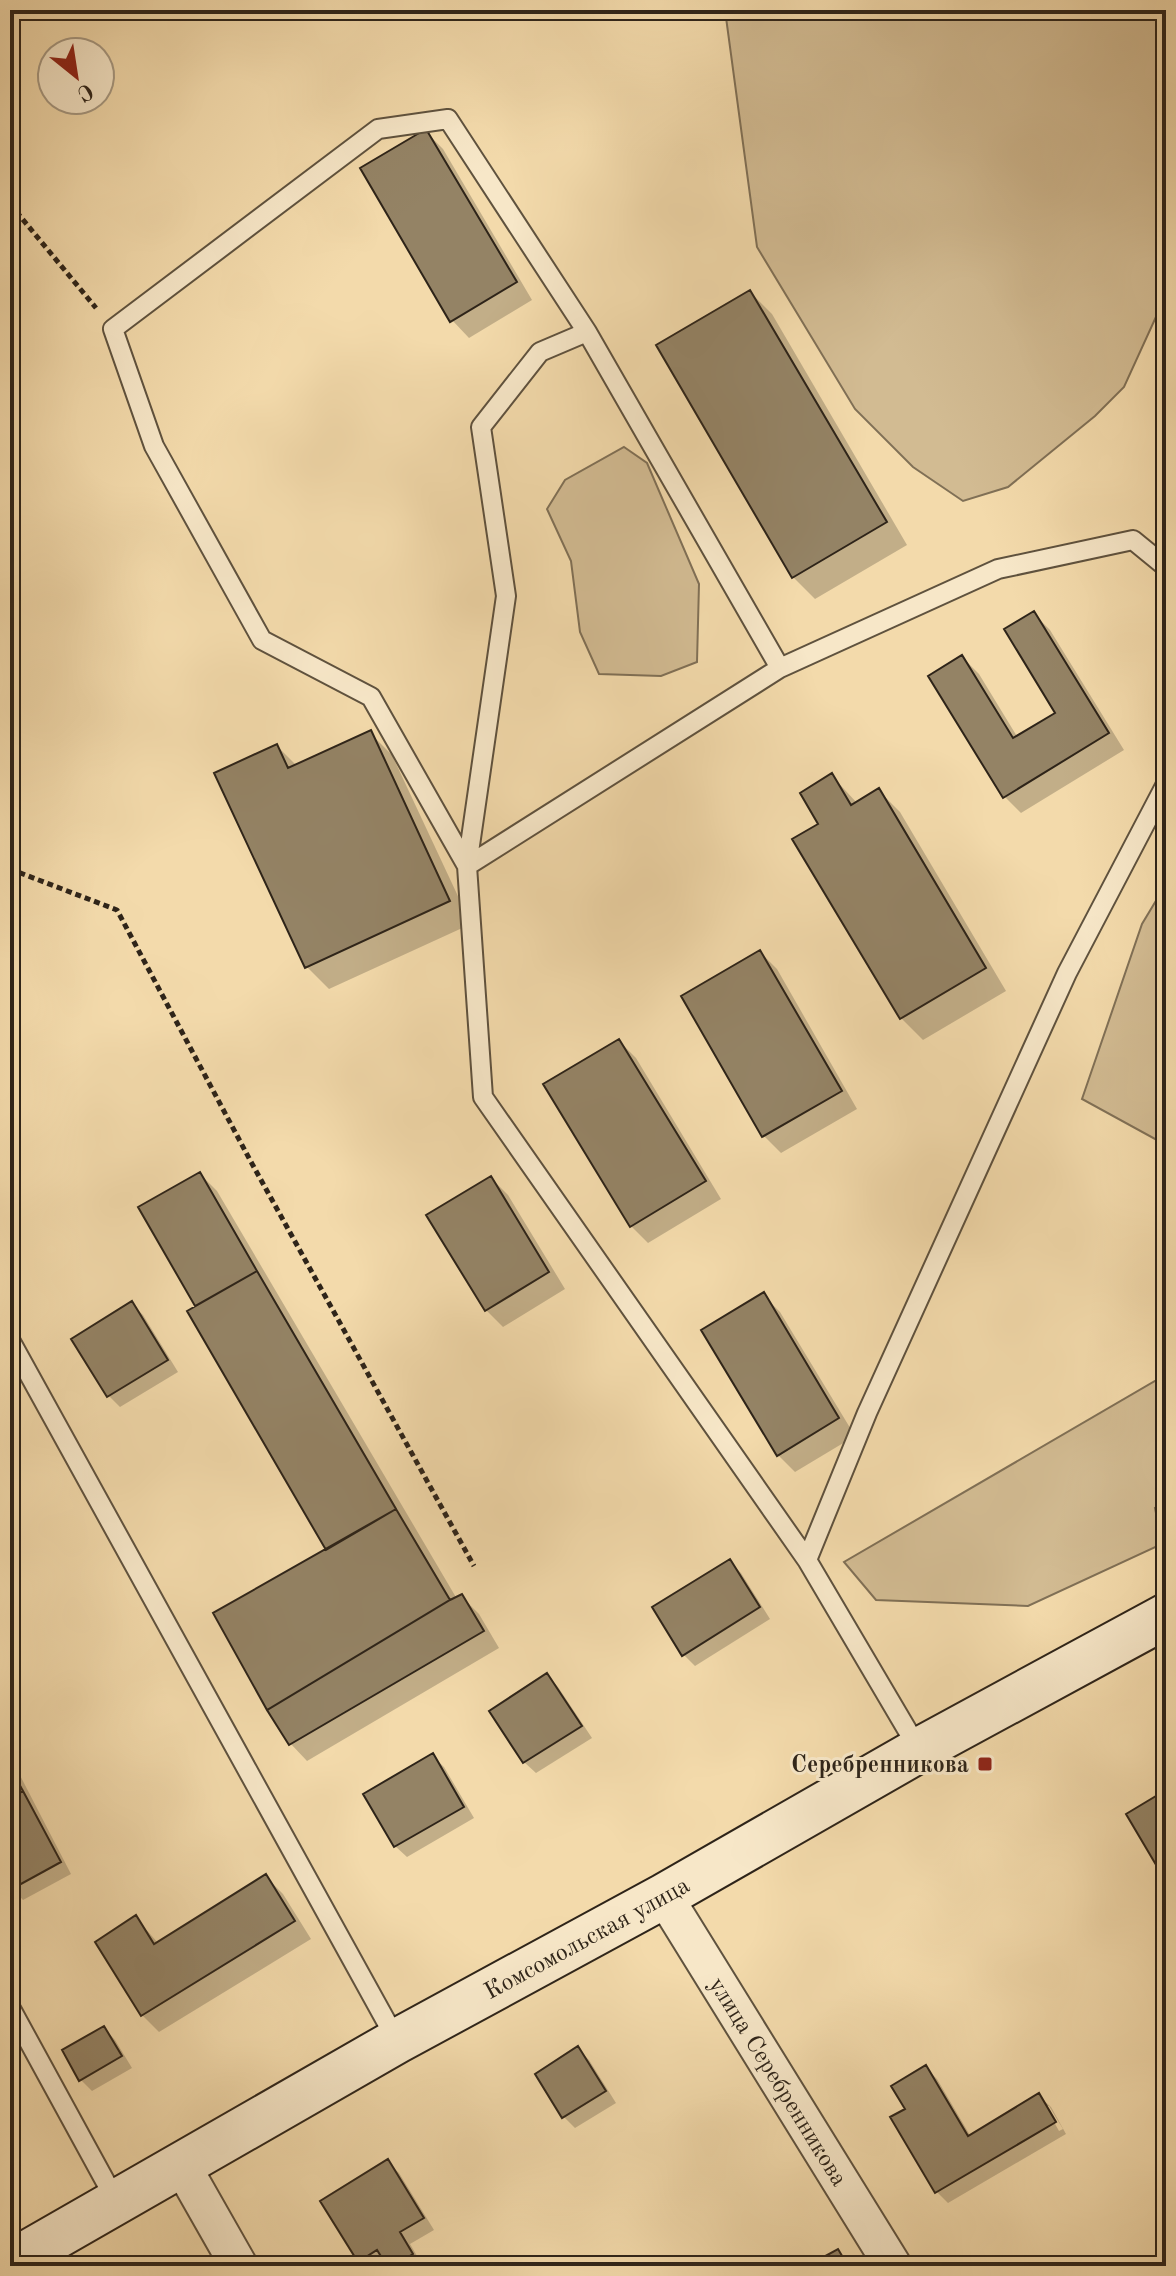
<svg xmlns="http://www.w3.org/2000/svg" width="1176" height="2276" font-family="'Old Standard TT',serif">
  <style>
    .green { fill: #d2bb92; stroke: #807056; stroke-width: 2 }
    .shadow { fill: #0003; fill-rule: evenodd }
    .building { fill: #948365; stroke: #2e2419; stroke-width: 2 }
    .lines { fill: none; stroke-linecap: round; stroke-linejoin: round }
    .lane-casing { stroke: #5f523e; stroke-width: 22 }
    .street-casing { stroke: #5f523e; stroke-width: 40 }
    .secondary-casing { stroke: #2e2419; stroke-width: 48 }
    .path { stroke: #2e2419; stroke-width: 5; stroke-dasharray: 6 4; stroke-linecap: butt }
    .lane { stroke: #f7e7c8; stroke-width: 18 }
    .street { stroke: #f7e7c8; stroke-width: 36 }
    .secondary { stroke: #f7e7c8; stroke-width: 44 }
    .poi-dot { fill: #8f2418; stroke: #f7e7c8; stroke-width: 3 }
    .labels { text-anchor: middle; stroke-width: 6; stroke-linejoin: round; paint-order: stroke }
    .poi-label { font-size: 24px; font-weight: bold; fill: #2e2419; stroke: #f7e7c8; text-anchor: end }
    .street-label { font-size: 24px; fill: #2e2419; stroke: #f7e7c8 }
  </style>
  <rect width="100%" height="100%" fill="#f3daab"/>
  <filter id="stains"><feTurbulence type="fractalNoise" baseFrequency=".0025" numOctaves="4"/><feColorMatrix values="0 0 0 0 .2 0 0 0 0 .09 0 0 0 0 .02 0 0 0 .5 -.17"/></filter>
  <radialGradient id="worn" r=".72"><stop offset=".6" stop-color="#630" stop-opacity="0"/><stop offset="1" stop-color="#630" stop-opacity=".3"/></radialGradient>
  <path class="green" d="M725,10H1154L1166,19V295L1124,387L1095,416L1008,487L963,501L913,467L855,409L757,247Z
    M624,447L647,463L699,584L697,662L661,676L599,674L580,632L571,561L547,509L565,480Z
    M1166,884V1145L1082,1099L1142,924Z
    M1166,1378V1504L1155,1508L1162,1544L1028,1606L876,1600L844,1562L1155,1381Z"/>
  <path class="shadow" d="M426,132L443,149L532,300L469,338L452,320Z
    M750,292L772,314L907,545L815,599L793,577Z
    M1033,613L1050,630L1124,750L1021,813L1004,796L962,657L979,674L1018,738L1058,714Z
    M370,733L392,755L471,924L329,989L307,967L277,746L297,766Z
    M832,776L857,803L878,790L900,812L1006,991L923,1040L901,1018L821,824Z
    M760,952L777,969L857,1109L781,1153L764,1136Z
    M619,1041L636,1058L721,1199L648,1243L631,1226Z
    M200,1174L217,1191L457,1599L462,1597L479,1614L499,1648L307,1761L290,1743L328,1551L198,1307L141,1208Z
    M491,1178L508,1195L565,1289L503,1327L486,1310Z
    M763,1295L780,1312L855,1436L795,1472L778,1455Z
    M132,1304L143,1315L178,1372L120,1407L108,1395Z
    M730,1562L741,1573L770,1619L695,1666L683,1654Z
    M547,1675L558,1687L592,1738L536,1773L524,1762Z
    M10,1756L71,1874L23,1900L10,1886Z
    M433,1756L444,1767L474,1818L407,1857L395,1846Z
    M266,1877L283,1894L311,1939L159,2032L142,2015L97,1942L136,1918L158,1943Z
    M104,2028L115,2040L132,2068L92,2091L81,2080Z
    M578,2049L589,2060L616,2103L575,2128L564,2117L537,2075Z
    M925,2067L937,2079L971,2137L1039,2096L1051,2107L1066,2134L948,2203L937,2192L907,2110ZM1045,2106H1049L1063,2129L1059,2131Z
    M388,2162L399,2173L434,2230L410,2244L423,2266H389L387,2263L381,2266H365L360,2261Z"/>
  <path class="building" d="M426,129L517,282L450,322L360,168Z
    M750,290L887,522L792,578L656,345Z
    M1034,611L1109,733L1003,798L928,676L962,655L1013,738L1055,713L1004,629Z
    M371,730L450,901L305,968L214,773L277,744L288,768Z
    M832,773L851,805L879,788L986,968L900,1019L792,839L818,824L800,793Z
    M760,950L842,1091L762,1137L681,996Z
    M619,1039L706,1181L630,1227L543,1084Z
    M200,1172L257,1271L195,1306L138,1207Z
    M491,1176L549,1272L485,1311L426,1215Z
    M257,1271L396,1509L326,1550L187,1311Z
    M764,1292L839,1418L777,1456L701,1330Z
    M132,1301L168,1360L107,1397L71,1339Z
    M396,1509L450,1600L267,1710L213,1613Z
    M730,1559L760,1607L682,1656L652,1607Z
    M462,1594L484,1631L289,1745L267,1710L450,1600Z
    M547,1673L582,1726L523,1763L489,1711Z
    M433,1753L464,1807L394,1847L363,1794Z
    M10,1767L23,1791L10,1798Z
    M1166,1790V1880H1165L1126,1814Z
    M23,1791L61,1862L10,1890V1798Z
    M266,1874L295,1921L141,2016L95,1942L136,1915L154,1944Z
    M104,2026L122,2056L79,2081L62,2050Z
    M578,2046L606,2091L562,2118L535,2074Z
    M926,2065L968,2136L1039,2093L1056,2122L935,2193L890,2117L905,2109L891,2086Z
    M388,2159L424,2218L400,2232L413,2254L393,2266H387L377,2250L358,2262L320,2201Z
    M838,2249L848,2266H807Z"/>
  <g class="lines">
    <defs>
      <path id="lane" d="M587,332L540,352L481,427L506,596L467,866L483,1097L807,1560L919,1750
        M780,668L587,332L448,119L378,129L113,329L154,446L262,640L371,697L467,866L780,668L998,569L1133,540L1166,567
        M10,1340L397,2041
        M807,1560L867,1413L1067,973L1166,784
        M10,2007L116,2201"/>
      <g id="street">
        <path id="s1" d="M664,1896L893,2266"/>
        <path d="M181,2164L239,2266"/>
      </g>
      <g id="secondary">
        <path id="s2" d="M10,2263L397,2041L664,1896L919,1750L1166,1616"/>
      </g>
    </defs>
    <use href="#lane" class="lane-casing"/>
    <use href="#street" class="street-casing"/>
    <use href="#secondary" class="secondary-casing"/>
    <path class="path" d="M10,204L96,308
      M10,869L117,910L250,1160L474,1566"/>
    <use href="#lane" class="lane"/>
    <use href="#street" class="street"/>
    <use href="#secondary" class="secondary"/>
  </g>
  <rect class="poi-dot" x="977" y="1756" width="16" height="16" rx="4"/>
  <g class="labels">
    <g class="poi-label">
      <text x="969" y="1772">Серебренникова</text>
    </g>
    <g class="street-label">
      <text dy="8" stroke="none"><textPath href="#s2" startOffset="662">Комсомольская улица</textPath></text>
      <text dy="8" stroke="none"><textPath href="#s1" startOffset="218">улица Серебренникова</textPath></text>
    </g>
  </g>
  <rect width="1176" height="2276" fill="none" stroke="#f3daab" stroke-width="40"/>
  <rect x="12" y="12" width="1152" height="2252" fill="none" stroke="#2e2419" stroke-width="4"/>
  <rect x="20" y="20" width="1136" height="2236" fill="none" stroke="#2e2419" stroke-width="2"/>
  <g transform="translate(76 76) rotate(150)"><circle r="38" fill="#f7e7c8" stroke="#a79982" stroke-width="2"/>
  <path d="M0-6L14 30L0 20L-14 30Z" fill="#8f2418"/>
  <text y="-12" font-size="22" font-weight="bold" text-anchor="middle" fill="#2e2419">С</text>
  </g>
  <rect width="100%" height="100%" filter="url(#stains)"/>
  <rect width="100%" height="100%" fill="url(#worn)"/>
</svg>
